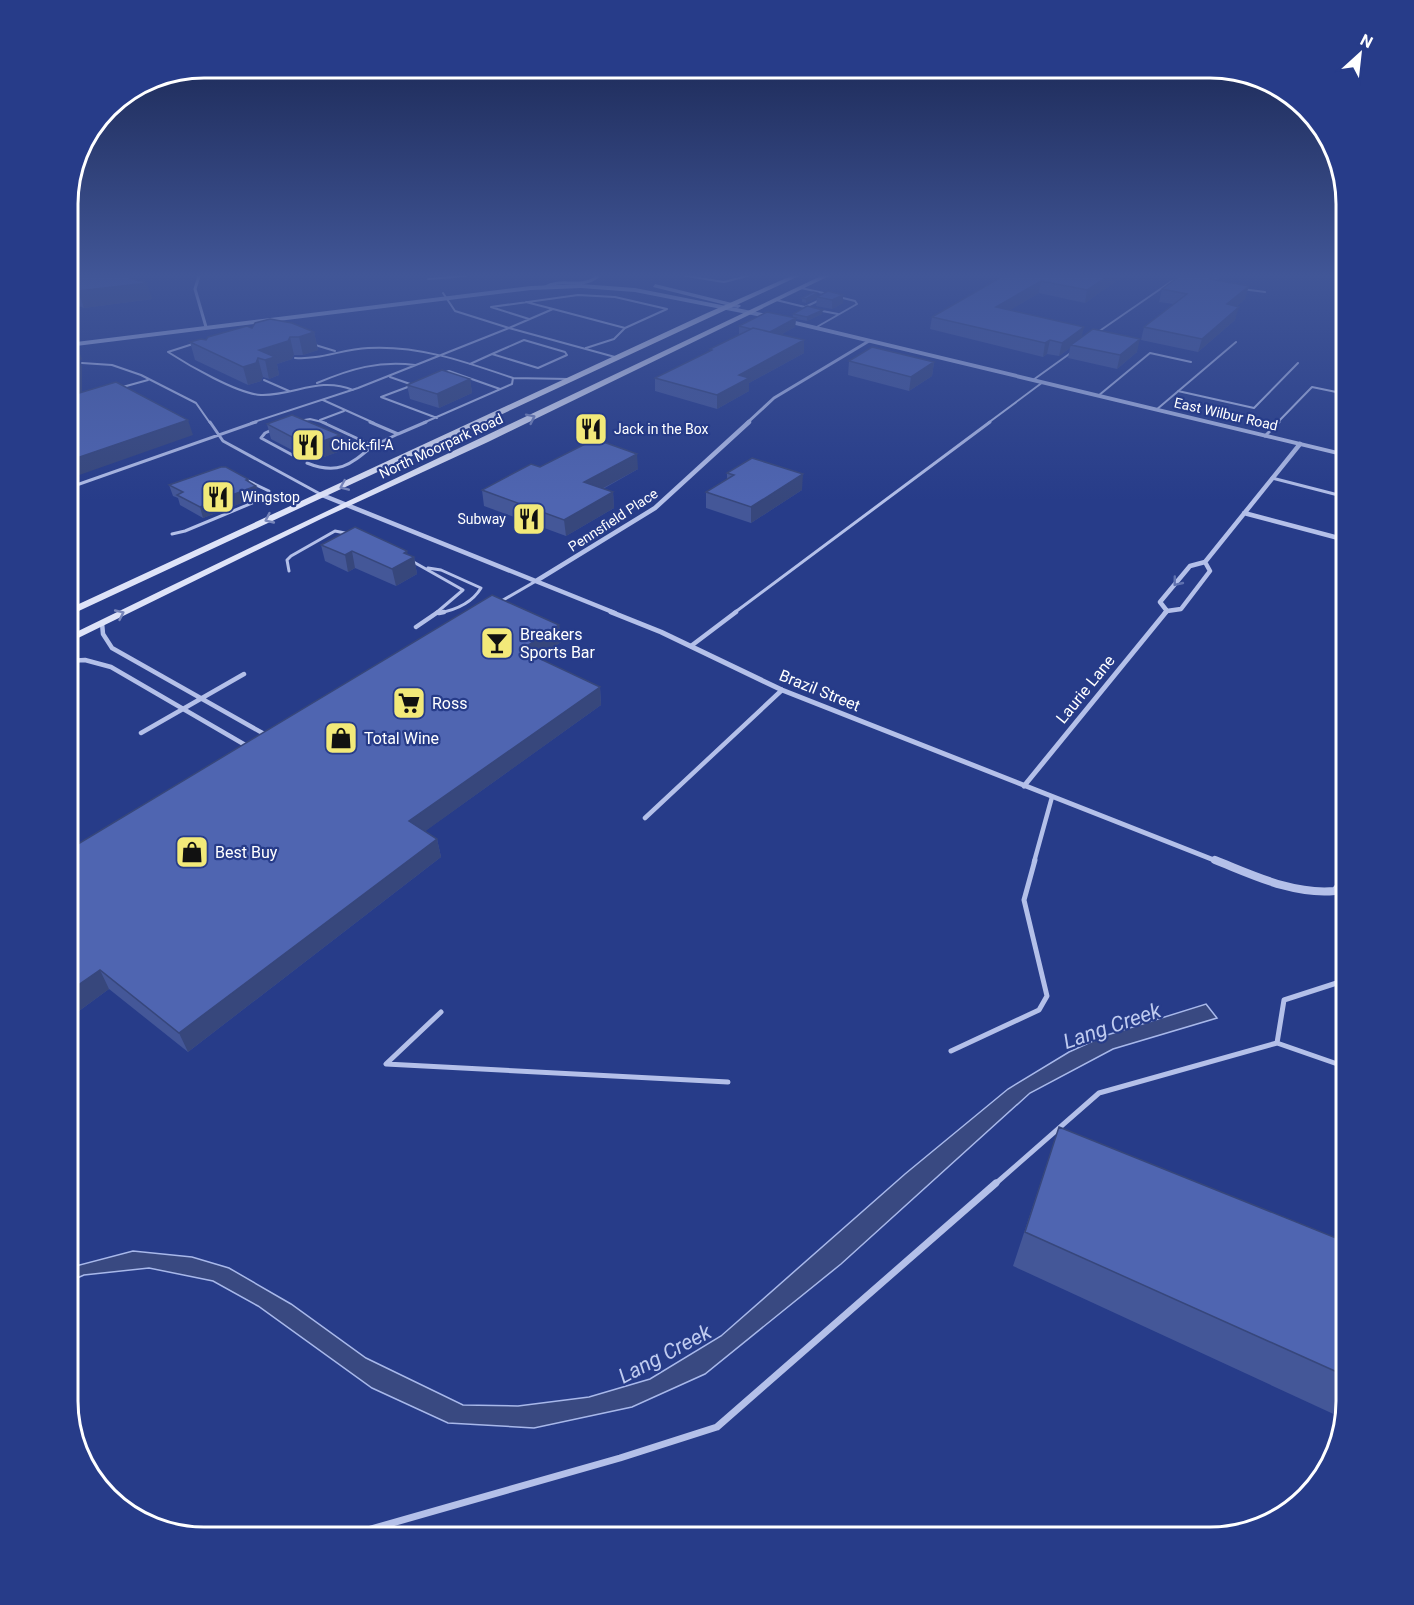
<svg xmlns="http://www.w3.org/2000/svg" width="1414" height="1605" font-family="Roboto,sans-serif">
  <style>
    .water { fill: #394981; stroke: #a8b8ea; stroke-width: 1.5 }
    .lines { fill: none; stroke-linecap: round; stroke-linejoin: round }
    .service-far4 { stroke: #b4c0e9; stroke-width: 2 }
    .service-far3 { stroke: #b4c0e9; stroke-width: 3 }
    .service-far2 { stroke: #b4c0e9; stroke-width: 4.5 }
    .service-far1 { stroke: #b4c0e9; stroke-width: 5 }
    .service { stroke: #b4c0e9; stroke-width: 7 }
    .minor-far3 { stroke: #b4c0e9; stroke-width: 3 }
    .minor-far2 { stroke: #b4c0e9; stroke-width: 4.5 }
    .minor-far1 { stroke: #b4c0e9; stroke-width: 5 }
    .minor { stroke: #b4c0e9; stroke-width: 8 }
    .tertiary { fill: #b4c0e9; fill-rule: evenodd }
    .secondary { fill: #dee3f8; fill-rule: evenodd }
    .wall { fill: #445798 }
    .shaded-wall { fill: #37477c }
    .building { fill: #4f65b1; stroke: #37477c; stroke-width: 1.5 }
    .oneway { stroke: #7987bb }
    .oneway2 { stroke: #5f71af }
    .labels { text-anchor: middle; stroke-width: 4.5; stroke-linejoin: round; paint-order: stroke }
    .far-street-label { font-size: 14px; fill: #fff; stroke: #273c89 }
    .far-poi-label { font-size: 14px; fill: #fff; stroke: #273c89; text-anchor: start }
    .poi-label { font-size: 16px; fill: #fff; stroke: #273c89; text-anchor: start }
    .street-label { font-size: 16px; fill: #fff; stroke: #273c89 }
    .near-water-label { font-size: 21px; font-style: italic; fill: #bfcbf0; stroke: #273c89 }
    .rim { fill: none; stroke: #fff; stroke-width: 3 }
  </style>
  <rect width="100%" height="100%" fill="#273c89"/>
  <path class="water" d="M1206,1004L1217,1018L1113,1049L1030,1093L841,1264L705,1374L632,1407L534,1428L448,1423L372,1388L258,1306L213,1281L149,1268L84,1275L68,1282V1268L133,1251L192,1257L229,1268L291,1304L366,1358L463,1405L518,1406L589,1397L650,1379L721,1336L905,1174L1008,1089L1069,1052L1104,1036Z"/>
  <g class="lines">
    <path class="service-far4" d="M686,276L724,282L747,276
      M428,279L466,276
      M801,288L828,294
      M1242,289L1265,292
      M776,300L809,308
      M526,302L553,309
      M805,307L822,299
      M817,310L838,314
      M509,328L553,309L625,328L667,309L615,297L578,295L491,307L529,319
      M509,328L615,357
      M815,328L857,304L855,301L839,297
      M1098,332L1172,281L1178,280
      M524,340L565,352L567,355L538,368L492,354Z
      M196,343L168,352C188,365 238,394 261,395C295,396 318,376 353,390
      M312,344L335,351
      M586,348L614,339L625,328
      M295,358C320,360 343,349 368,348C419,345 466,362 513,378L512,384L423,423
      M82,363L112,365L141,375L196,403L210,423
      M470,364L492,354
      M440,374L449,371L500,389
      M390,377L413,385
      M513,378L569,379
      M264,380L289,391
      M1033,380L1072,352
      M317,383C350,369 380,360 415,365
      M413,385L381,397L437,418
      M119,388L148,380
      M1178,391L1254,408L1298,363
      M1098,396L1150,353L1191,362
      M323,400L374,423
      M1156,410L1236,342
      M320,420L344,411
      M299,421L310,419L326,423
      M251,423L358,388L509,328L455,311L443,293
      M988,423L1043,382
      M1277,423L1312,387L1341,393L1346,385"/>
    <path class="service-far3" d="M210,422L223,441L322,495
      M322,422L367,443H379L398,434L370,422
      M274,429L265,433L261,438L298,458
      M398,434L426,422
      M1265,436L1279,422
      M307,463C339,476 351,464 375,444
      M1272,478L1346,497
      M68,488L256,422
      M172,534L185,531L269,496V491L244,479
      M410,560L463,590L436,613
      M428,568L441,570L481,588C472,603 455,610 439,613
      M289,571L287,560L291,556L335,531L350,534
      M498,603L536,581
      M734,613L990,422"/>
    <path class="service-far2" d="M439,613L444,612
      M102,623L103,634L112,648L266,735
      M416,627L438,612
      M691,646L736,612
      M68,661L85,660L111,667L247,746
      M141,733L244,674
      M645,818L782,690
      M1034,862L1052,797"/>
    <path class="service-far1" d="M441,1012L386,1064L728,1082
      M1277,1043L1346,1067
      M951,1051L1039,1010L1047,996L1024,900L1035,860
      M994,1185L1099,1093L1277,1043L1284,1000L1346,980"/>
    <path class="service" d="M343,1537L620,1458L717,1427L996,1183"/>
    <path class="minor-far3" d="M199,276L195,289L206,327
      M545,287C561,277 582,290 598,276
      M747,423L774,398L869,341"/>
    <path class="minor-far2" d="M322,495L615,613
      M1244,513L1346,540
      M536,581L655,508L749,422
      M1167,611L1160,602L1190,566L1205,562L1300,444
      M1165,613L1167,611L1181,609L1210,571L1205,562"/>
    <path class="minor-far1" d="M611,612L661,632L782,690L1219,862
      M1024,786L1166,612"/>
    <path class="minor" d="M1215,860C1253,875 1293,895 1335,891L1346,878"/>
    <path class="tertiary" d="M581,284L635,288L762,313L1346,453V457L762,317L635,292L581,288L531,290L68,347V343L531,286Z
      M655,284L740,305L741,306L738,308L653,287Z"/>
    <path class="secondary" d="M791,276H799L68,616V609L707,313Z
      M821,276H829L488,442L321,519L68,643V636C318,514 570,396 821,276Z"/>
  </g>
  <path class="wall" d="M68,276L152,299L84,308L68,302Z
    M1003,276H1123L1085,303L1039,293L1010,310L1082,336L1137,352L1117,369L1068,358L1070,348L1059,356L1047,354L1043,357L930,329L932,317Z
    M1180,276H1222L1218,280L1245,299L1237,306L1235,320L1198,352L1141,340L1144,327L1173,304L1159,302L1162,289Z
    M817,293V297L843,303L832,309L816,306L817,298L806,303L802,302V298Z
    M793,314H822L807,321L796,319L795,327L782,334L804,353L749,383V391L717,409L655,391V378L710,351V349L739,335V326L793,318Z
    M252,328L314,332L318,350L303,355H294L292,359L277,364L279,375L269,379L263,377L261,381L248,385L195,360L190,342L206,340Z
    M849,361L934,362L932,376L909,391L848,375Z
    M470,379L472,393L439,408L410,399L407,385Z
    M267,424L343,450L313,461L271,439Z
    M540,467L638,469L603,489L613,492L614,508L566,536L484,506L482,490Z
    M727,473L802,490L751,523L706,508V492L727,479Z
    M248,479L249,482L256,486L259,496L203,518L180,505L178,498L173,496L169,485Z
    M321,545L408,555L414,557L417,574L396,586L355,568L348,572L325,561Z
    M559,625L561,642L537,658L600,687L601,705L425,831L437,839L441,857L188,1052L109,989L68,1019V850Z
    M1059,1127L1346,1242V1402L1337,1443L1340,1417L1013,1266Z"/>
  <path class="shaded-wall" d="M1108,276H1123L1085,303L1087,290Z
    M1041,281L1039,293L994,320L996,307Z
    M147,283L152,299L84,308L78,291Z
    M1249,286L1245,299L1224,317L1227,304Z
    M817,293V298L806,303V299Z
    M843,295V303L832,309V300Z
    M1239,307L1235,320L1198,352L1202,339Z
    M823,310L822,314L807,321V317Z
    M796,318L795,327L768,342V333Z
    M1084,327L1081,340L1071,345L1070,348L1059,356L1062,343Z
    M314,332L318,350L303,355L299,337Z
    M290,337L294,355L292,359L277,364L279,375L269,379L265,360L259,350Z
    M1140,339L1137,352L1117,369L1120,355Z
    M804,340V353L749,383V391L717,409V395L739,375Z
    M1050,340L1047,354L1043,357L1045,343Z
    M77,345L82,359L80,361L82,366V395L68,399V382L74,349Z
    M258,358L263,377L261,381L248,385L243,367Z
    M934,362L932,376L909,391L911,377Z
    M470,379L472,393L439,408L437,394Z
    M188,420L193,435L68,479V461Z
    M340,435L343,450L313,461L309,446Z
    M637,454L638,469L585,498L584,482Z
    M803,474L802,490L751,523V507Z
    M248,479L251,488L256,486L259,496L203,518L200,507Z
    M613,492L614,508L566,536L564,520Z
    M352,551L355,568L348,572L345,555Z
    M407,551L409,560L414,557L417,574L396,586L392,569L404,553Z
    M559,625L561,642L523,668L521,650Z
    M600,687L601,705L413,840L409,821Z
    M437,839L441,857L188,1052L179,1033Z
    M100,970L109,989L68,1019V992Z"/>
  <path class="building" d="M68,276H123L147,283L78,291L68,287Z
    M1003,276H1108L1087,290L1041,281L996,307L1084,327L1062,343L1050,340L1045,343L932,317Z
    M1180,276H1213L1210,279L1249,286L1227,304L1239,307L1202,339L1144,327L1187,294L1162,289Z
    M828,291L843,295L832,300L817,297Z
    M813,292L817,293L806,299L802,298Z
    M807,306L823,310L807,317L793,314Z
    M767,312L796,318L770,332L753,328L751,329L739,326Z
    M270,319L292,323L314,332L299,337H290L288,341L259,350L275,357L265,360L258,358L256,363L243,367L190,342L201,339L206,340L208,337L247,326L252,328L255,323Z
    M753,328L804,340L739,375L749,378L717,395L655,378L712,350L710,349Z
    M1093,329L1140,339L1120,355L1071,345Z
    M68,343H70L71,346L77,345L74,349L77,352V380L68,382Z
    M872,347L934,362L911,377L849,361Z
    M442,370L470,379L437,394L407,385Z
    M116,382L188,420L68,461V388L76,387V394Z
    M292,415L340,435L309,446L267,424Z
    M595,439L637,454L584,482L613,492L564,520L482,490L531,464L540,467Z
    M752,458L803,474L751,507L706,492L734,475L727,473Z
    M221,467H226L248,479L246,480L256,486L200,507L177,495L183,492L169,485Z
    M355,527L407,551L404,553L414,557L392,569L352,551L345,555L321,545Z
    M492,595L559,625L521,650L600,687L409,821L437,839L179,1033L100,970L68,992V850Z
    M1059,1127L1346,1242V1376L1025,1232Z"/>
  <defs><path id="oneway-chevron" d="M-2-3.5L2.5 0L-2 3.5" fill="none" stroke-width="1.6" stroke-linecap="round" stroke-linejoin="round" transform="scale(1.5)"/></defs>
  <g class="oneway">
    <use href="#oneway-chevron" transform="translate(531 418) rotate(-26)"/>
    <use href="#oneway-chevron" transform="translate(344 486) rotate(157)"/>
    <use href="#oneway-chevron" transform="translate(269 519) rotate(155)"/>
    <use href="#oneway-chevron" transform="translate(120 614) rotate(-25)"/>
  </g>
  <use class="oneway2" href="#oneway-chevron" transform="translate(1177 582) rotate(129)"/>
  <linearGradient id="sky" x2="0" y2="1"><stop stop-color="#15214b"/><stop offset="0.55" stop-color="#415697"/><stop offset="1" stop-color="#415697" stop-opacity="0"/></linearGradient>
  <rect width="1414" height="501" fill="url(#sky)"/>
  <defs>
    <symbol id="restaurant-square" viewBox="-11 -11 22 22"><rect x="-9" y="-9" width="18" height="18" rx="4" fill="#f2e979" stroke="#273c89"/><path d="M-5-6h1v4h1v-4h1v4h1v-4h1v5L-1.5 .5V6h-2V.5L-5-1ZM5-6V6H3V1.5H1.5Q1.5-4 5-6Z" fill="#111"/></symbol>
    <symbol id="bar-square" viewBox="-11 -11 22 22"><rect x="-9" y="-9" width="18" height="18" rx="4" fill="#f2e979" stroke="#273c89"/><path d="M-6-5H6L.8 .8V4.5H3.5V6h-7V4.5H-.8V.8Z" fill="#111"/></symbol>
    <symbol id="supermarket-square" viewBox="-11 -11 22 22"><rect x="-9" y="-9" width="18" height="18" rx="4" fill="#f2e979" stroke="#273c89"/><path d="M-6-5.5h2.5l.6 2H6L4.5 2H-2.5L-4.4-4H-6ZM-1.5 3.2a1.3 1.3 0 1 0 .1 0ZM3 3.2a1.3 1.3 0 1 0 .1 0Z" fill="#111"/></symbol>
    <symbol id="shop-square" viewBox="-11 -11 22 22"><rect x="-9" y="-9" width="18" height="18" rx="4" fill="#f2e979" stroke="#273c89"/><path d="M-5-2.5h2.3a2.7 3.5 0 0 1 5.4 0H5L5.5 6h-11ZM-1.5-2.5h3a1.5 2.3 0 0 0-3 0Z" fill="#111"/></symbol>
  </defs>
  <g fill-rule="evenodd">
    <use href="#restaurant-square" x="572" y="410" width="38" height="38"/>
    <use href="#restaurant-square" x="289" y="426" width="38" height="38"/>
    <use href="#restaurant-square" x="199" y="478" width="38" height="38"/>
    <use href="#restaurant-square" x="510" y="500" width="38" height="38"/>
    <use href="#bar-square" x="478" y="624" width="38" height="38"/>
    <use href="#supermarket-square" x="390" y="684" width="38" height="38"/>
    <use href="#shop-square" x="322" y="719" width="38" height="38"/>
    <use href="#shop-square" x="173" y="833" width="38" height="38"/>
  </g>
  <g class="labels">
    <g class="far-street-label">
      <text transform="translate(1226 414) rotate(13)" y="5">East Wilbur Road</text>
      <text transform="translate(441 446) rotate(-25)" y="5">North Moorpark Road</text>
      <text transform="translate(613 520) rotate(-33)" y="5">Pennsfield Place</text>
    </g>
    <g class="far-poi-label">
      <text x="614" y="434">Jack in the Box</text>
      <text x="331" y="450">Chick-fil-A</text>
      <text x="241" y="502">Wingstop</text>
      <text x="506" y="524" text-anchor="end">Subway</text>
    </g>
    <g class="poi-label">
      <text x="520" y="640">Breakers<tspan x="520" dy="18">Sports Bar</tspan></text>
      <text x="432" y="709">Ross</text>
      <text x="364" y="744">Total Wine</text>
      <text x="215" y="858">Best Buy</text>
    </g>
    <g class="street-label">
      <text transform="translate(1085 689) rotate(-51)" y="6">Laurie Lane</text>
      <text transform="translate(820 690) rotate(22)" y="6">Brazil Street</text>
    </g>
    <g class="near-water-label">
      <text transform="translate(1112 1026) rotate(-19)" y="7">Lang Creek</text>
      <text transform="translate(665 1354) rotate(-28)" y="7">Lang Creek</text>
    </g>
  </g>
  <path d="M0 0H1414V1605H0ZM204 78H1210A126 126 0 0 1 1336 204V1401A126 126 0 0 1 1210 1527H204A126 126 0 0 1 78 1401V204A126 126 0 0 1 204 78Z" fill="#273c89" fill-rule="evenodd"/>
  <path class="rim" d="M204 78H1210A126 126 0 0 1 1336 204V1401A126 126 0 0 1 1210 1527H204A126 126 0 0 1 78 1401V204A126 126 0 0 1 204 78Z"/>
  <g transform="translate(1360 54) rotate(27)" stroke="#273c89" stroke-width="4.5" paint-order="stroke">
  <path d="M0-4.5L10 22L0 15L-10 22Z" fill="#ffffff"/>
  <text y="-9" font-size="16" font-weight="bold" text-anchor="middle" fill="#ffffff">N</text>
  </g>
</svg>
